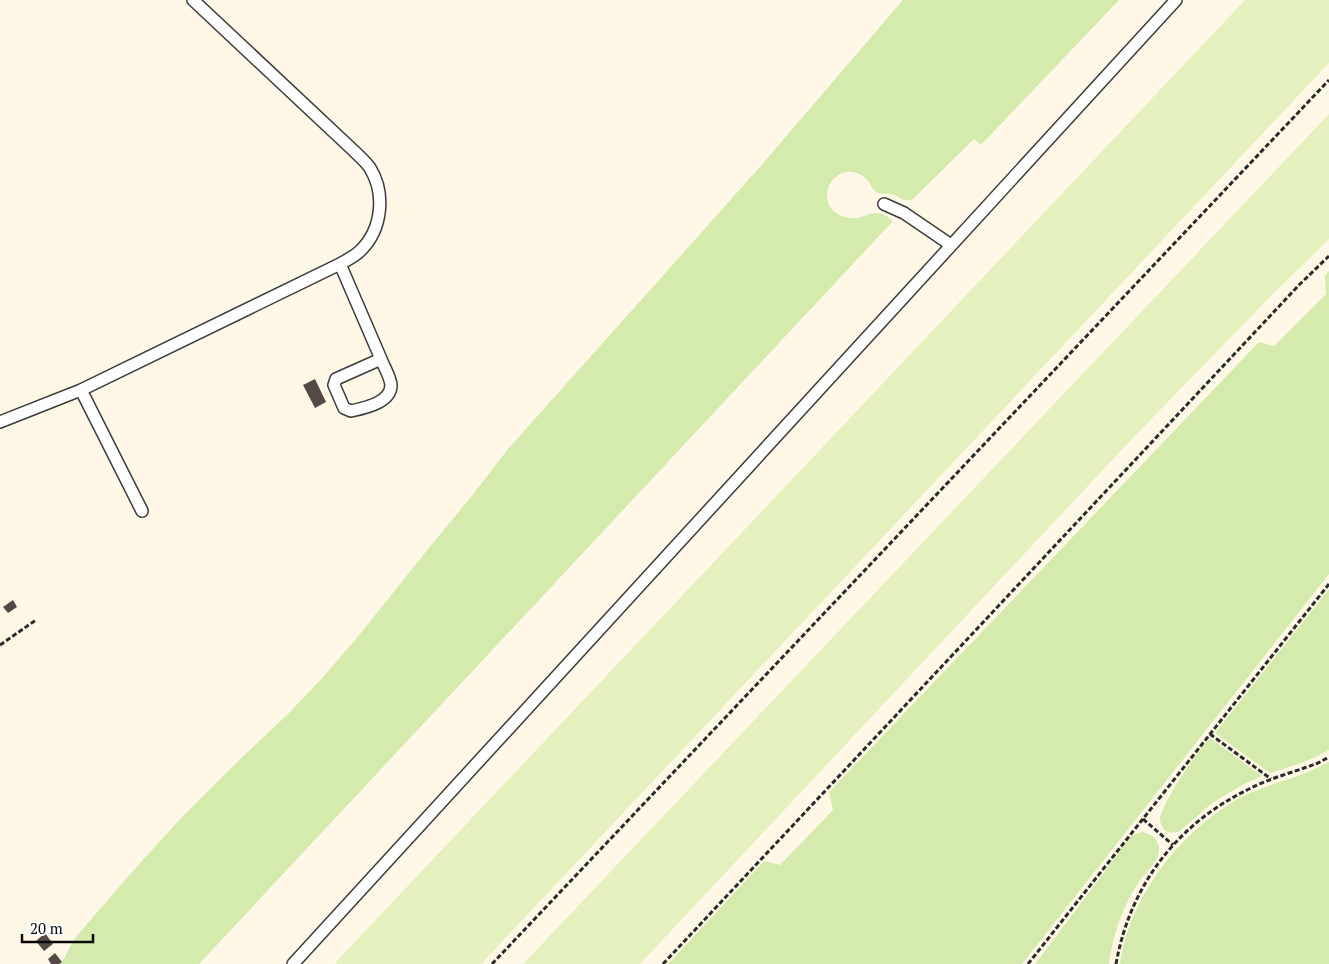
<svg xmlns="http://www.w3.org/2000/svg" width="1329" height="964" font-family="'PT Serif',serif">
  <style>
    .green { fill: #d4ebad }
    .pitch { fill: #e5f2c0 }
    .building { fill: #534945 }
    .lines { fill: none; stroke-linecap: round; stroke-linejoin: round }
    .lane-casing { stroke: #3c3c3c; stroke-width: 14 }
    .path { stroke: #2b2b2b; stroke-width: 3; stroke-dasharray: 5 2.5; stroke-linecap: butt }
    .lane { stroke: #fff; stroke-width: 11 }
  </style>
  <rect width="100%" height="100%" fill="#fff8e6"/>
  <path class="green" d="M903,0H1119L981,145L974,139L913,199C909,200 909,201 905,200C900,200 897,195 891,194C886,193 881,195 876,192C872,189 871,184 867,180C860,171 846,169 837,176C830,181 827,188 827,196C827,211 843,220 857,218C863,217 869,213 876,213C883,213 888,217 893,221L199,964H59L62,962L75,938L132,872L182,817L234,765L288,714L325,675L360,634L432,544L471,497L508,449L759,168Z
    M1329,271V574L1022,964H668L764,861L780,865L833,810L829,792L1259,342L1274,346L1326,294L1325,276Z
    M1329,589V750C1310,761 1290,767 1270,773L1215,733Z
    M1210,738L1262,776L1244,784L1212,803L1180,831C1168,836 1159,829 1160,816C1172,788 1190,762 1210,738Z
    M1329,762V964H1120C1130,896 1179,833 1238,799C1260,787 1285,781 1308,772C1315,769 1322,765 1329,762Z
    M1143,832C1152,835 1160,840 1159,851C1158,863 1144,873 1138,883C1123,907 1112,936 1109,964H1035L1097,882L1127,841C1132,835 1136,833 1143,832Z"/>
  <path class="pitch" d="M1245,0H1329V63L481,964H334Z
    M1329,114V239L1270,297L1131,440L640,964H523Z"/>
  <path class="building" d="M315,379L326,402L315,408L303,385Z
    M13,600L17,607L8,613L3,607Z
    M45,933L53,944L44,951L36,941Z
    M55,953L62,962L59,964H51L48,959Z"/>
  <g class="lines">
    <defs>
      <path id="lane" d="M884,204L904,213L951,245
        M340,264L381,359
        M381,359C384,367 390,376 391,385C391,403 364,408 351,411L344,408L334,385L336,379Z
        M81,390L142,511
        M0,422L81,390L340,264C347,260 355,256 360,251C382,230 386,194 370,168C366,162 359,156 354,151L193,0
        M293,964L1176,0"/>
    </defs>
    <use href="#lane" class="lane-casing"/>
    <path class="path" d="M0,645L36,620
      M1210,734L1271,779
      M1143,819L1173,845
      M492,964L1329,80
      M663,964L1270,316L1299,285L1329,256
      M1028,964L1329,584
      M1116,964C1130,886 1176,825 1247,790C1269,778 1295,772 1318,763L1329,757"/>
    <use href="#lane" class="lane"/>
  </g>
  <path d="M22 934v8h71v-8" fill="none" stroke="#090909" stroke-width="2.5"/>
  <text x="30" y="934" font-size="15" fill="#090909" stroke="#ffffff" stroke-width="4" paint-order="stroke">20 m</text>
</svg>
